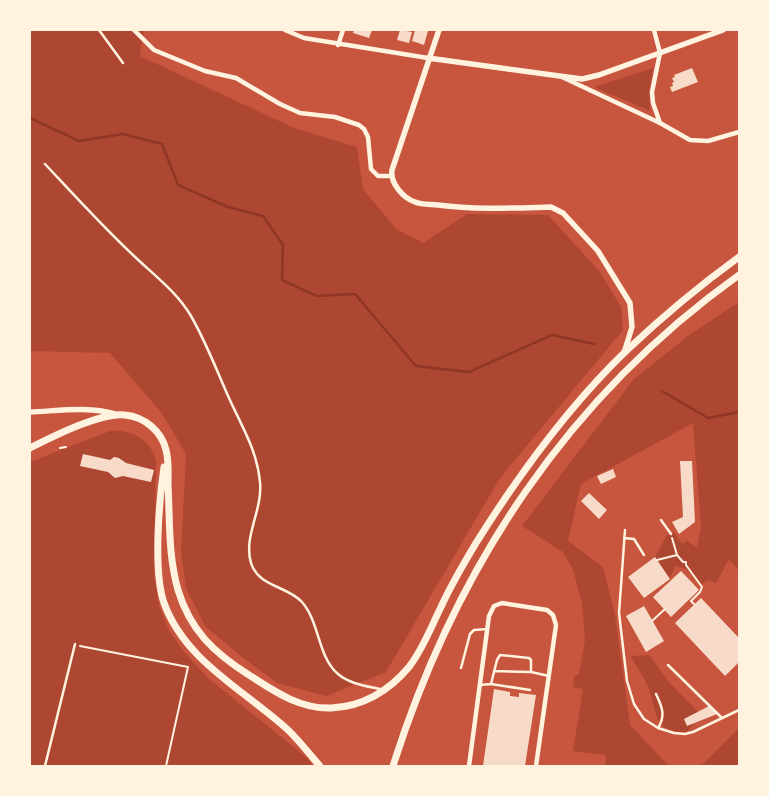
<svg xmlns="http://www.w3.org/2000/svg" width="769" height="796" font-family="Signika,sans-serif">
  <style>
    .green { fill: #ae4732 }
    .lines { fill: none; stroke-linecap: round; stroke-linejoin: round }
    .stream { stroke: #8f3625; stroke-width: 2.5 }
    .building { fill: #f7dbc8 }
    .path { stroke: #fff3e0; stroke-width: 2 }
    .service { stroke: #fff3e0; stroke-width: 2.5 }
    .minor { stroke: #fff3e0; stroke-width: 4.5 }
    .tertiary { stroke: #fff3e0; stroke-width: 5.5 }
    .primary { stroke: #fff3e0; stroke-width: 7 }
  </style>
  <rect width="100%" height="100%" fill="#c8553d"/>
  <path class="green" d="M30,30H144L140,56L294,128L357,147L363,189L396,229L423,243L467,214L548,215L600,272L621,307L623,330L500,478L386,672L326,696L277,683L242,657L205,626L186,588L181,553L186,454L161,412L110,353L30,351Z
    M653,68L649,91L650,111L594,87Z
    M739,302V570L729,559L716,583L708,580L702,584L686,569L675,566L670,579L655,557L667,535L674,532L682,544L687,541L697,548L701,526L693,423L581,484L568,541L603,567L615,615L630,725L669,766H605L606,755L573,751L583,689L573,687L574,676L579,674L585,640L582,603L573,570L563,552L522,526L634,379L692,333Z
    M110,431C131,429 150,439 156,460L154,574L159,605L169,631L185,653L208,678L306,757L313,766H30V462Z
    M649,655L668,681L701,715L687,732C651,733 658,711 648,687C644,677 636,666 631,656Z
    M739,728V766H701Z"/>
  <g class="lines">
    <path class="stream" d="M30,118L79,141L123,134L162,144L178,185L228,207L263,216L283,245L282,280L317,296L355,294L416,366L469,372L552,335L594,344
      M662,391L708,418L739,412"/>
  </g>
  <path class="building" d="M354,30H372L369,38L353,33Z
    M400,30L412,32L409,43L397,40Z
    M415,30L428,31L424,45L412,41Z
    M692,68L698,82L672,92L670,87L673,86L672,83L674,82L672,78L675,77L674,75Z
    M83,454L110,460L114,457L119,458L126,463L154,470L151,482L123,476L115,478L108,472L80,466Z
    M680,461H692L695,522L679,534L672,522L683,517Z
    M613,469L616,477L601,484L597,476Z
    M589,493L607,510L599,519L581,501Z
    M655,557L670,579L644,598L628,577Z
    M681,571L699,590L671,617L653,597Z
    M701,598L739,638V662L725,676L675,623Z
    M644,606L664,641L646,652L626,616Z
    M494,689L510,692V696L519,697V693L536,695L525,766H483Z
    M709,706L717,714L687,726L684,719Z"/>
  <g class="lines">
    <path class="path" d="M60,448L66,447
      M672,538L677,555
      M657,560L677,555L683,562H686V565L702,587L700,592L691,601L694,604
      M652,621L665,609
      M80,646L188,667L166,766"/>
    <path class="service" d="M99,30L123,63
      M45,164C74,195 103,227 134,256C154,275 177,292 191,316C206,342 217,371 229,398C242,427 257,450 260,482C263,510 243,536 251,563C258,586 286,586 301,601C320,621 317,656 338,674C350,684 366,686 380,689
      M661,520L671,534
      M625,530L619,613L627,681L634,704L644,719L658,728L674,733L685,734L693,732L739,710
      M624,538L634,539L644,555
      M668,665L722,718
      M461,668L470,634L474,630L487,629
      M494,671L531,672
      M491,684L530,690
      M480,685L491,684L497,660L500,655L529,658L531,660V672L549,676
      M656,694C662,707 666,715 658,728
      M45,766L75,644"/>
    <path class="minor" d="M134,30L154,50L205,71L236,78L280,104L300,113L335,117L359,125L364,129L368,137L371,169L378,176H391
      M285,30L304,38L428,58
      M654,30L660,53L652,92L653,103L660,123
      M338,45L343,30
      M562,77L660,123L690,140L708,141L739,132
      M469,766L489,616L494,606L502,603L547,610L553,615L556,625L536,766"/>
    <path class="tertiary" d="M439,30L392,170C390,183 403,198 415,202C422,205 431,204 438,205C476,210 514,208 551,207L563,213L598,251L630,303L632,327L624,353
      M428,58L582,79L599,75L723,30
      M30,412C58,411 88,406 115,414"/>
    <path class="primary" d="M30,448C52,437 101,412 125,415C135,416 144,420 151,426C158,432 164,441 166,450C169,460 168,473 168,484C170,520 168,555 178,590C190,630 214,653 249,675C274,691 299,709 331,708C362,707 389,691 409,667C423,649 431,627 441,607C451,585 464,563 476,543C518,476 569,406 626,351C662,317 699,286 739,257
      M164,467C159,501 153,571 164,603C185,661 244,690 287,729C299,740 309,754 320,766
      M393,766C456,567 568,397 739,275"/>
  </g>
  <rect width="769" height="796" fill="none" stroke="#fff3e0" stroke-width="62"/>
</svg>
